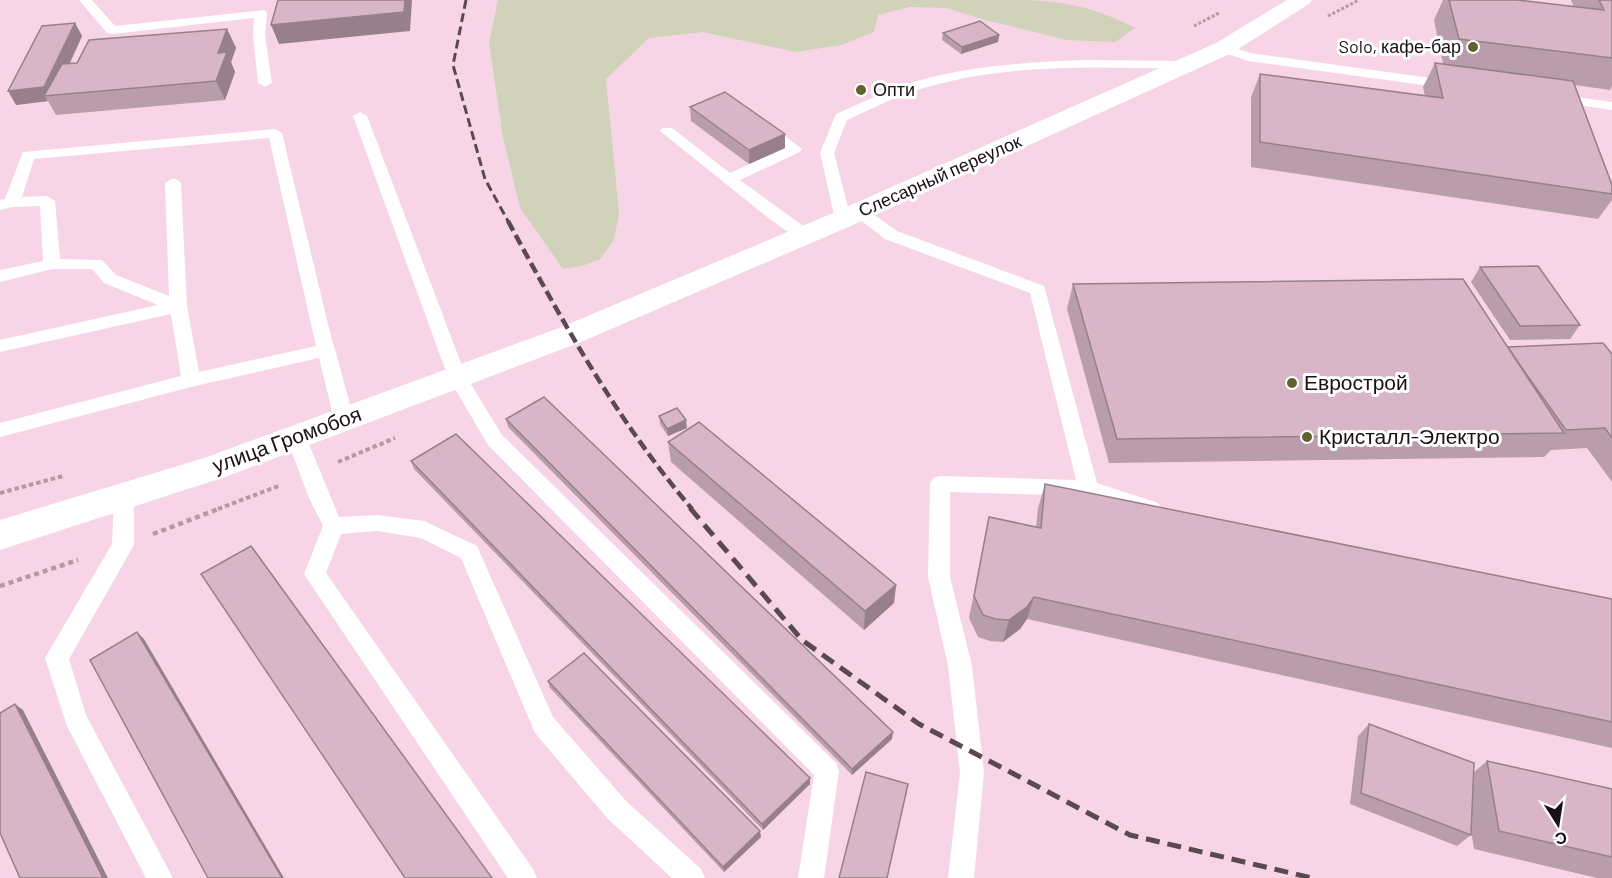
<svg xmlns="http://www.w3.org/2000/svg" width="1612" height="878" font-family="Barlow,sans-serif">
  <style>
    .green { fill: #d0d2b9 }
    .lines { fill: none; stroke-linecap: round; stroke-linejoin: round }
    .path-far2 { stroke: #b498a6; stroke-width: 3; stroke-dasharray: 3 2; stroke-linecap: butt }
    .path-far1 { stroke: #b498a6; stroke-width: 4; stroke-dasharray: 4.5 3; stroke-linecap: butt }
    .path { stroke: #b498a6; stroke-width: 4.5; stroke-dasharray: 5 4; stroke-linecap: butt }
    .lane { fill: #fff; fill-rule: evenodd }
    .secondary { fill: #fff; fill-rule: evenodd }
    .rail-far2 { stroke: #5a4852; stroke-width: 3; stroke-dasharray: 9 4.5; stroke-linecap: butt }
    .rail-far1 { stroke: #5a4852; stroke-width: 4.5; stroke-dasharray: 11 5; stroke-linecap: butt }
    .rail { stroke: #5a4852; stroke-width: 5; stroke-dasharray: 14 8; stroke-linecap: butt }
    .wall { fill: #ba9dab }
    .shaded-wall { fill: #977f8b }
    .building { fill: #d8b6c7; stroke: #977f8b; stroke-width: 1.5 }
    .poi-dot { fill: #60622f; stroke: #fff; stroke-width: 2 }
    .labels { text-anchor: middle; stroke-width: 6; stroke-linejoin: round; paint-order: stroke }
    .far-poi-label { font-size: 18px; fill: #1a0f15; stroke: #fff; text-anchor: end }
    .far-street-label { font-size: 18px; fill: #1a0f15; stroke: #fff }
    .poi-label { font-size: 21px; fill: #1a0f15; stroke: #fff; text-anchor: start }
    .street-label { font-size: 21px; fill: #1a0f15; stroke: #fff }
  </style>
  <rect width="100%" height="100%" fill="#f8d5e6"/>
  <path class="green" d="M498,0H1028C1069,2 1099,9 1135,28L1115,42L1067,40L985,20L946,8L909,7L878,15L874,32L841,45L795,52L703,32L649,38L606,79L619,213L614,240L600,259L582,266L563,269L520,208L503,137L489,43Z"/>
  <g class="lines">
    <path class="path-far2" d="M1328,16L1359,0
      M1194,26L1219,13"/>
    <path class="path-far1" d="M338,462L395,438
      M0,493L63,476
      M218,509L281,485"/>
    <path class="path" d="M153,534L221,508
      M0,586L78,560"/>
    <path class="lane" d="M79,0H92L115,26L265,10L267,13L265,35L272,83L265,87L258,83L253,35L254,18L112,34L107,33Z
      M1224,44L1250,53L1452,81L1459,85L1452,89L1248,61L1219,51L1217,48Z
      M1085,60L1184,61L1191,65L1184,69C1098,67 1007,63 924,88C897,95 872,109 847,120L834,153L851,219L843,224L835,219L820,153L836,114C862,103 889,89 917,81C971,66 1028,62 1085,60Z
      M1555,94L1612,102V110L1550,101L1548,98L1550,95Z
      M360,112L367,116L466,376L502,435L836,763L839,771L824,878H798L814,775L488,445L448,377L353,116Z
      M763,122L768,123L802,149L800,152L740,180L810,231L812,235L810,239H798L771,220L660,131L662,128H672L730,173L784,148L758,129L756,126L758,123Z
      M275,129L282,133L328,324L354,419L351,424L344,426L337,424L334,419L319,358L191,387L0,437V423L181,376L171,314L0,352V340L158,305L104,283L92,269H52L0,282V270L43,261L40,206L12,207L0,210V200L5,199L23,152ZM269,138L316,346L199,372L187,306L181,183L178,180L173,178L165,183L169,296L116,275L102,260L60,259L55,201L47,196L22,197L34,159Z
      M860,207L866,209L897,231L1044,286L1097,483L1158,503L1161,509L1158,515L1151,517L1088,496L950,492V577L972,666L984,773L974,878H948L960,773L948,666L928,577L930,484L933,478L940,476L1076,480L1030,293L885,239L854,215L852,212L854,209Z
      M296,430L303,432L306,437L339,517L377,515L424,521L477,546L553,717L626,801L701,869L705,878H672L608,819L535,733L461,558L421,538L377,531L341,534L326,573L533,869L537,878H508L304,574L323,526L309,498L286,437L289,432Z
      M124,488L131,490L134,496V545L69,659L86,715L173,878H146L67,726L45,658L112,544L114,496L117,490Z"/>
    <path class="secondary" d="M1287,0H1312L1309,4L1232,53L853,225L581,342L225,477L0,550V520L204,458L559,328L833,213L1216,43Z"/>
    <path class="rail-far2" d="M466,0L453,65L485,179L509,223"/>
    <path class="rail-far1" d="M508,221C562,321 618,422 692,509"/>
    <path class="rail" d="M690,508L802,640L919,724L1130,835L1312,878"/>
  </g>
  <path class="wall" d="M1443,0H1517L1574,7L1571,0H1612V86L1610,90L1575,85L1612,194V200L1598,219L1251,167V97L1260,74L1425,96L1423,87L1435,63L1443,64L1434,20Z
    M75,23L82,36L70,63H77L227,29L236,48L231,62L235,72L225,100L56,115L48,101L16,105Z
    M943,33L999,35L998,42L961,54L942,40Z
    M690,107L785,148L749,164L691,121Z
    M1480,267L1580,325L1570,339L1510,340L1471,282Z
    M1073,284L1508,347L1612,354V482L1587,448L1551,450L1544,457L1109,463L1067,309Z
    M659,416L687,428L668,436L660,424Z
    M506,419L892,739L852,775L508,427Z
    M668,442L896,585L894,603L864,630L671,462Z
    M411,461L810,784L763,830L414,469Z
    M1045,484L1612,599V748L1027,619L1020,629L1003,642L990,641L978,637L969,618L989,517L1036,527L1038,508Z
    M548,681L761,837L724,872L550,688Z
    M1369,724L1474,772L1487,761L1612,789V878H1597L1474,849L1471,829V835L1457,846L1350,804L1358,736Z"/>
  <path class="shaded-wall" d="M405,0H412L410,31L279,44L271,25Z
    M75,23L82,36L55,95L44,96L48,101L16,105L8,91Z
    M227,29L236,48L231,62L235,72L225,100L216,81L218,53Z
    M999,35L998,42L961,54L962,47Z
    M785,134V148L749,164V150Z
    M686,420L687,428L668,436L667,429Z
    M896,585L894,603L864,630L865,611Z
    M1034,597L1027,619L1020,629L1003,642L1009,620Z
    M137,632L144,639L284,878H282Z
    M15,704L23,710L108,878H103Z
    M893,732L892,739L852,775V769Z
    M810,778V784L763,830L762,824Z
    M760,831L761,837L724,872L723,867Z"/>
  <path class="building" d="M278,0H405L404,12L271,25Z
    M1449,0H1517L1604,10L1599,0H1612V58L1459,39Z
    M980,21L999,35L962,47L943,33Z
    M75,23L44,87L8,91L42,26Z
    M227,29L218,53L227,52L216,81L44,96L62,64L77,63L89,40Z
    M1435,63L1573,81L1612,185V194L1260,142V74L1443,98Z
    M725,92L785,134L749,150L690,107Z
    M1538,266L1580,325L1520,326L1480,267Z
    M1463,279L1564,433L1117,439L1073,284Z
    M1603,343L1612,354V438L1605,428L1566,430L1524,371L1508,347Z
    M544,397L893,732L852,769L506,419Z
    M677,408L686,420L667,429L659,416Z
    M699,422L896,585L865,611L668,442Z
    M456,434L810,778L762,824L411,461Z
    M1045,484L1612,599V722L1034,597L1027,607L1009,620L995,619L983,615L974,596L989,517L1041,528Z
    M251,546L492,878H405L201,574Z
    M137,632L282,878H208L90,660Z
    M584,653L760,831L723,867L548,681Z
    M15,704L103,878H20L0,833V713Z
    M1369,724L1474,763L1471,835L1361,793Z
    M1487,761L1612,789V857L1499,831Z
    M866,772L908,784L887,878H839Z"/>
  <g class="poi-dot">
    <circle cx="1473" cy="47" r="6"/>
    <circle cx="861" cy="90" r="6"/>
    <circle cx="1292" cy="383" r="6"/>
    <circle cx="1307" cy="437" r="6"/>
  </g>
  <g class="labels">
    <g class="far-poi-label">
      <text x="1461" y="53">Solo, кафе-бар</text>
      <text x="873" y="96" text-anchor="start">Опти</text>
    </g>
    <g class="far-street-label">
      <text transform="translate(940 176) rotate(-24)" y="6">Слесарный переулок</text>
    </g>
    <g class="poi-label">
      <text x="1304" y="390">Еврострой</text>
      <text x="1319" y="444">Кристалл-Электро</text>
    </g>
    <g class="street-label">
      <text transform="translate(287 440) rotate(-20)" y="7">улица Громобоя</text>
    </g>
  </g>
  <g transform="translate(1558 824) rotate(168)" stroke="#ffffff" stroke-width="4.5" paint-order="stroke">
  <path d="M0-4.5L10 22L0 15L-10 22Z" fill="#1a0f15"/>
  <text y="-9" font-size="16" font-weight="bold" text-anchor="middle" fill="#1a0f15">С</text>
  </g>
</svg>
